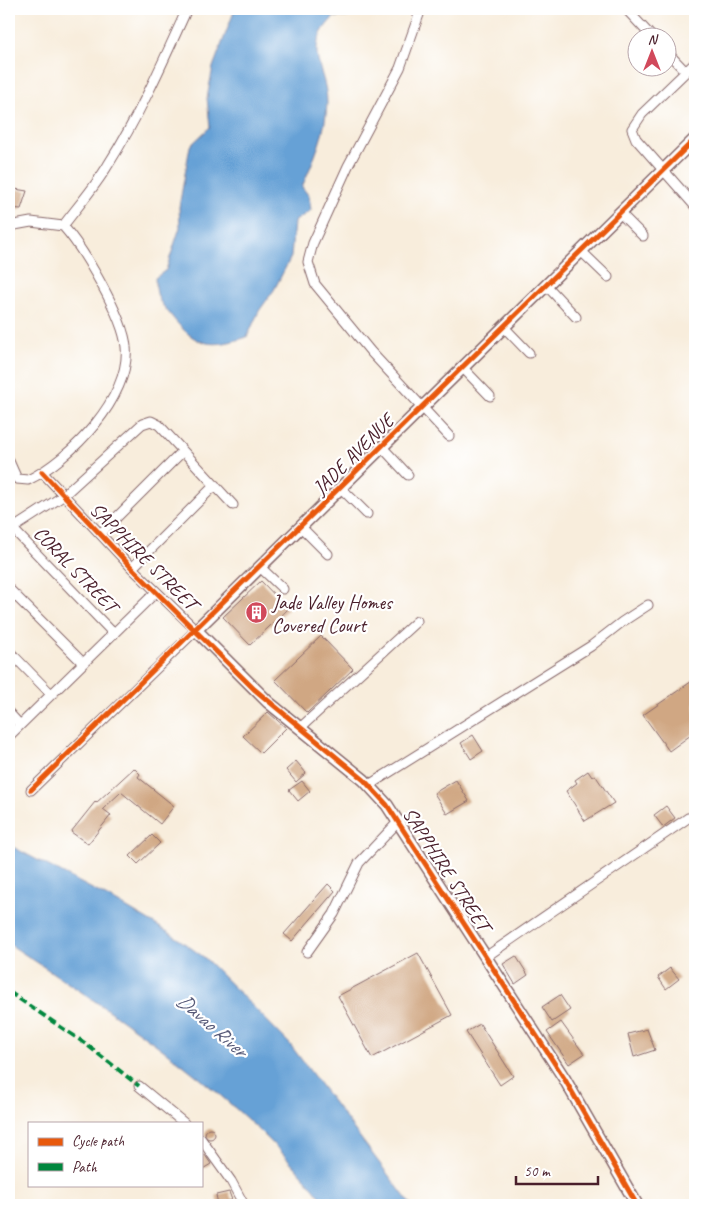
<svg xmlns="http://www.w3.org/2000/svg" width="704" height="1214" font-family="Caveat,sans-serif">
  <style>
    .water { fill: #66a1d6; stroke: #586080 }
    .building { fill: #d0a783 }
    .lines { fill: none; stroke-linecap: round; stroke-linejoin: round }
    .minor-casing { stroke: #876769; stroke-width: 11 }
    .tertiary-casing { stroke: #876769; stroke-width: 14 }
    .minor { stroke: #fff; stroke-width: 9 }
    .tertiary { stroke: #fff; stroke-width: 11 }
    .quiet { stroke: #00873e; stroke-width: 4; stroke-dasharray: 8 4; stroke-linecap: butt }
    .cycleway-casing { stroke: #fff; stroke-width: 8 }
    .cycleway { stroke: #e8590c; stroke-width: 5 }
    .labels { text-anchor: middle; stroke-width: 4.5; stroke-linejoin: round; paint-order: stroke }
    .street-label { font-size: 20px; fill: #4a1f2b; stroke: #fff }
    .poi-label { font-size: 20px; fill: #4a1f2b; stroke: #fff; text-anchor: start }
    .water-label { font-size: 21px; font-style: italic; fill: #575a78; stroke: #fff }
  </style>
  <rect width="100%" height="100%" fill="#fff"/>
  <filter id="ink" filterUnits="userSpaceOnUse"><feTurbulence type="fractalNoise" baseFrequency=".02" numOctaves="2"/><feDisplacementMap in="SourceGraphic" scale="10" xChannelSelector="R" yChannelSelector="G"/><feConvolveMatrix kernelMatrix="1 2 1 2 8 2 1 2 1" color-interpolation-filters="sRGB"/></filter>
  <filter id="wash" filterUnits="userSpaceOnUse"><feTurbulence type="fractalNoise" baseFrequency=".0096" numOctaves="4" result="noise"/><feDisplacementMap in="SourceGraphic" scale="20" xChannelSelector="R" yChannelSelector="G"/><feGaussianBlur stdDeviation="1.12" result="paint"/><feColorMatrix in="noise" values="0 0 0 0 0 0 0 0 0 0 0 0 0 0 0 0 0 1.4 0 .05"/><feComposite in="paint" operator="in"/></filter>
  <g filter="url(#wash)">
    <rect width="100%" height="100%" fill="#f8eddc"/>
    <path class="water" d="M235,9H358L347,17H334C300,50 327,68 327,103C326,133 314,159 302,187L309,196L311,210L294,222L291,257L274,290L259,311L247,337C213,348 197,348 173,318C159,300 157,302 155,278L166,270L180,227L179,207L190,146L210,127L207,98L213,67Z
      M9,845L117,902L173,935L205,958L289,1043L411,1205H327C246,1099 120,1017 9,944Z"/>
    <g id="blocks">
      <path class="building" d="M9,188L27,191L21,209L9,208Z
        M261,581L288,609L250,645L223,617Z
        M321,636L353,669L307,713L275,680Z
        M695,679V732L669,751L643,715Z
        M268,712L286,728L261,753L243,736Z
        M473,735L483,751L471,759L461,743Z
        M296,761L306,773L296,782L286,770Z
        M134,768L140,774L138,777L174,806L160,824L121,792L103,809L111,815L88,844L71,832L95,802L96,803Z
        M588,771L592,777L595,775L614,803L585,821L566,791L577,783L575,780Z
        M456,780L469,801L447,814L434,793Z
        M302,781L310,791L298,801L289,790Z
        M666,806L675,818L663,827L654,815Z
        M152,835L160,843L138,864L130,856Z
        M328,884L335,891L292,941L284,934Z
        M418,953L452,1015L372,1058L338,996Z
        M516,956L528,975L515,984L503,964Z
        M670,968L679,979L666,989L658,977Z
        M560,995L570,1010L552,1022L542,1007Z
        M561,1022L584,1054L569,1064L547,1032Z
        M480,1024L513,1076L500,1085L466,1032Z
        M647,1029L655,1050L634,1057L628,1034Z
        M205 1134a5 5 0 1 1 10 0a5 5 0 1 1-10 0Z
        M205,1155L211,1164L201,1170V1156Z
        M229,1192L232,1200L218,1204L216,1195Z"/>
    </g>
  </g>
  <g filter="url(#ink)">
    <use href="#blocks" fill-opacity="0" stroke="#876769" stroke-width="1"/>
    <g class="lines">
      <defs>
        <path id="minor" d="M421,9L400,68L348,166L313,243L308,262L315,284L371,352L449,436
          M626,9L653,38
          M666,51L686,72
          M695,63L642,114L632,129L636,139L695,206
          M620,213L643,236
          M9,226L31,222L63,226C83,248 124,318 126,347C131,397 70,460 28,480L17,479L9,461
          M63,226C78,206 95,187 108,165C139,116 163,62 187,9
          M581,251L608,277
          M546,285L576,317
          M504,327L529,353
          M463,368L490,396
          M382,447L408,475
          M341,488L367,514
          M301,527L328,554
          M13,529L114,634
          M9,531L63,496L142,424L151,421L159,425L233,505
          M100,534L183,451
          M260,567L283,589
          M132,568L215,485
          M9,589L83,663
          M9,651L51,694
          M9,713L20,725
          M300,728L417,621
          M9,736L156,592
          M369,785L591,646L622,622L648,605
          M31,790L196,630L132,568L42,472
          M307,952L334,914L359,863L399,821
          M487,956L688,818L695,817
          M139,1086L184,1123
          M201,1139L231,1181L244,1205"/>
        <path id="tertiary" d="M637,1205L564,1078L387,805L364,780L268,702L196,630L695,139"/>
      </defs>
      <use href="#minor" class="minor-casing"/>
      <use href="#tertiary" class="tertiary-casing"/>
      <use href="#minor" class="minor"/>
      <use href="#tertiary" class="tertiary"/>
      <path class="quiet" d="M9,992L86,1044L139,1086"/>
      <defs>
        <path id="cycleway" d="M42,472L132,568L254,689L364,780L387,805L564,1078L637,1205
          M31,790L695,139"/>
      </defs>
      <use href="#cycleway" class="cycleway-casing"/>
      <use href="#cycleway" class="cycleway"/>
    </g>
  </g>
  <defs>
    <symbol id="building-disc" viewBox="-11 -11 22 22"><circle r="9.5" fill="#d1495b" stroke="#fff"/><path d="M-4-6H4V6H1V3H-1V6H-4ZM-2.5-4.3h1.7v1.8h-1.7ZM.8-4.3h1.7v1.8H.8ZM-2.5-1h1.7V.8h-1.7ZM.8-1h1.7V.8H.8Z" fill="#fff"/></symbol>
  </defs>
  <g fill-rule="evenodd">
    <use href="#building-disc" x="244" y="600" width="25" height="25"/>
  </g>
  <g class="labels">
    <g class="street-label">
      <text transform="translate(353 454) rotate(-45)" y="7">JADE AVENUE</text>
      <text transform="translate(144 556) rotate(45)" y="7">SAPPHIRE STREET</text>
      <text transform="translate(76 569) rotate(46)" y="7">CORAL STREET</text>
      <text transform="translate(447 869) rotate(57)" y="7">SAPPHIRE STREET</text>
    </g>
    <g class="poi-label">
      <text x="272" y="609">Jade Valley Homes<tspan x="272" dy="23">Covered Court</tspan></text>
    </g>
    <g class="water-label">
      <text transform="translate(212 1025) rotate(41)" y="7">Davao River</text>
    </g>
  </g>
  <rect width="704" height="1214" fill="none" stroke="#fff" stroke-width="30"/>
  <rect x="28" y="1122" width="175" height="65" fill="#ffffff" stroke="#b7a5aa"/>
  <rect x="38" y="1138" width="25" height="8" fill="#e8590c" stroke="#b7a5aa"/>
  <text x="72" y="1146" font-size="15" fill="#4a1f2b">Cycle path</text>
  <rect x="38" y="1163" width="25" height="8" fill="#00873e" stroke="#b7a5aa"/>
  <text x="72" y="1172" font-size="15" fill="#4a1f2b">Path</text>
  <g transform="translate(652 52)"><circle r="24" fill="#ffffff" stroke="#b7a5aa"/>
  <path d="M0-4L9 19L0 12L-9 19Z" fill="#d1495b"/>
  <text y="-8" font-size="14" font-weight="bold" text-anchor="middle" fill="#4a1f2b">N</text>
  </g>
  <path d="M516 1176v8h82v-8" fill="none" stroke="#4a1f2b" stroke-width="2.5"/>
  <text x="524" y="1176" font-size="15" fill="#4a1f2b" stroke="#ffffff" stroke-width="4" paint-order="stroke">50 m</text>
</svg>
